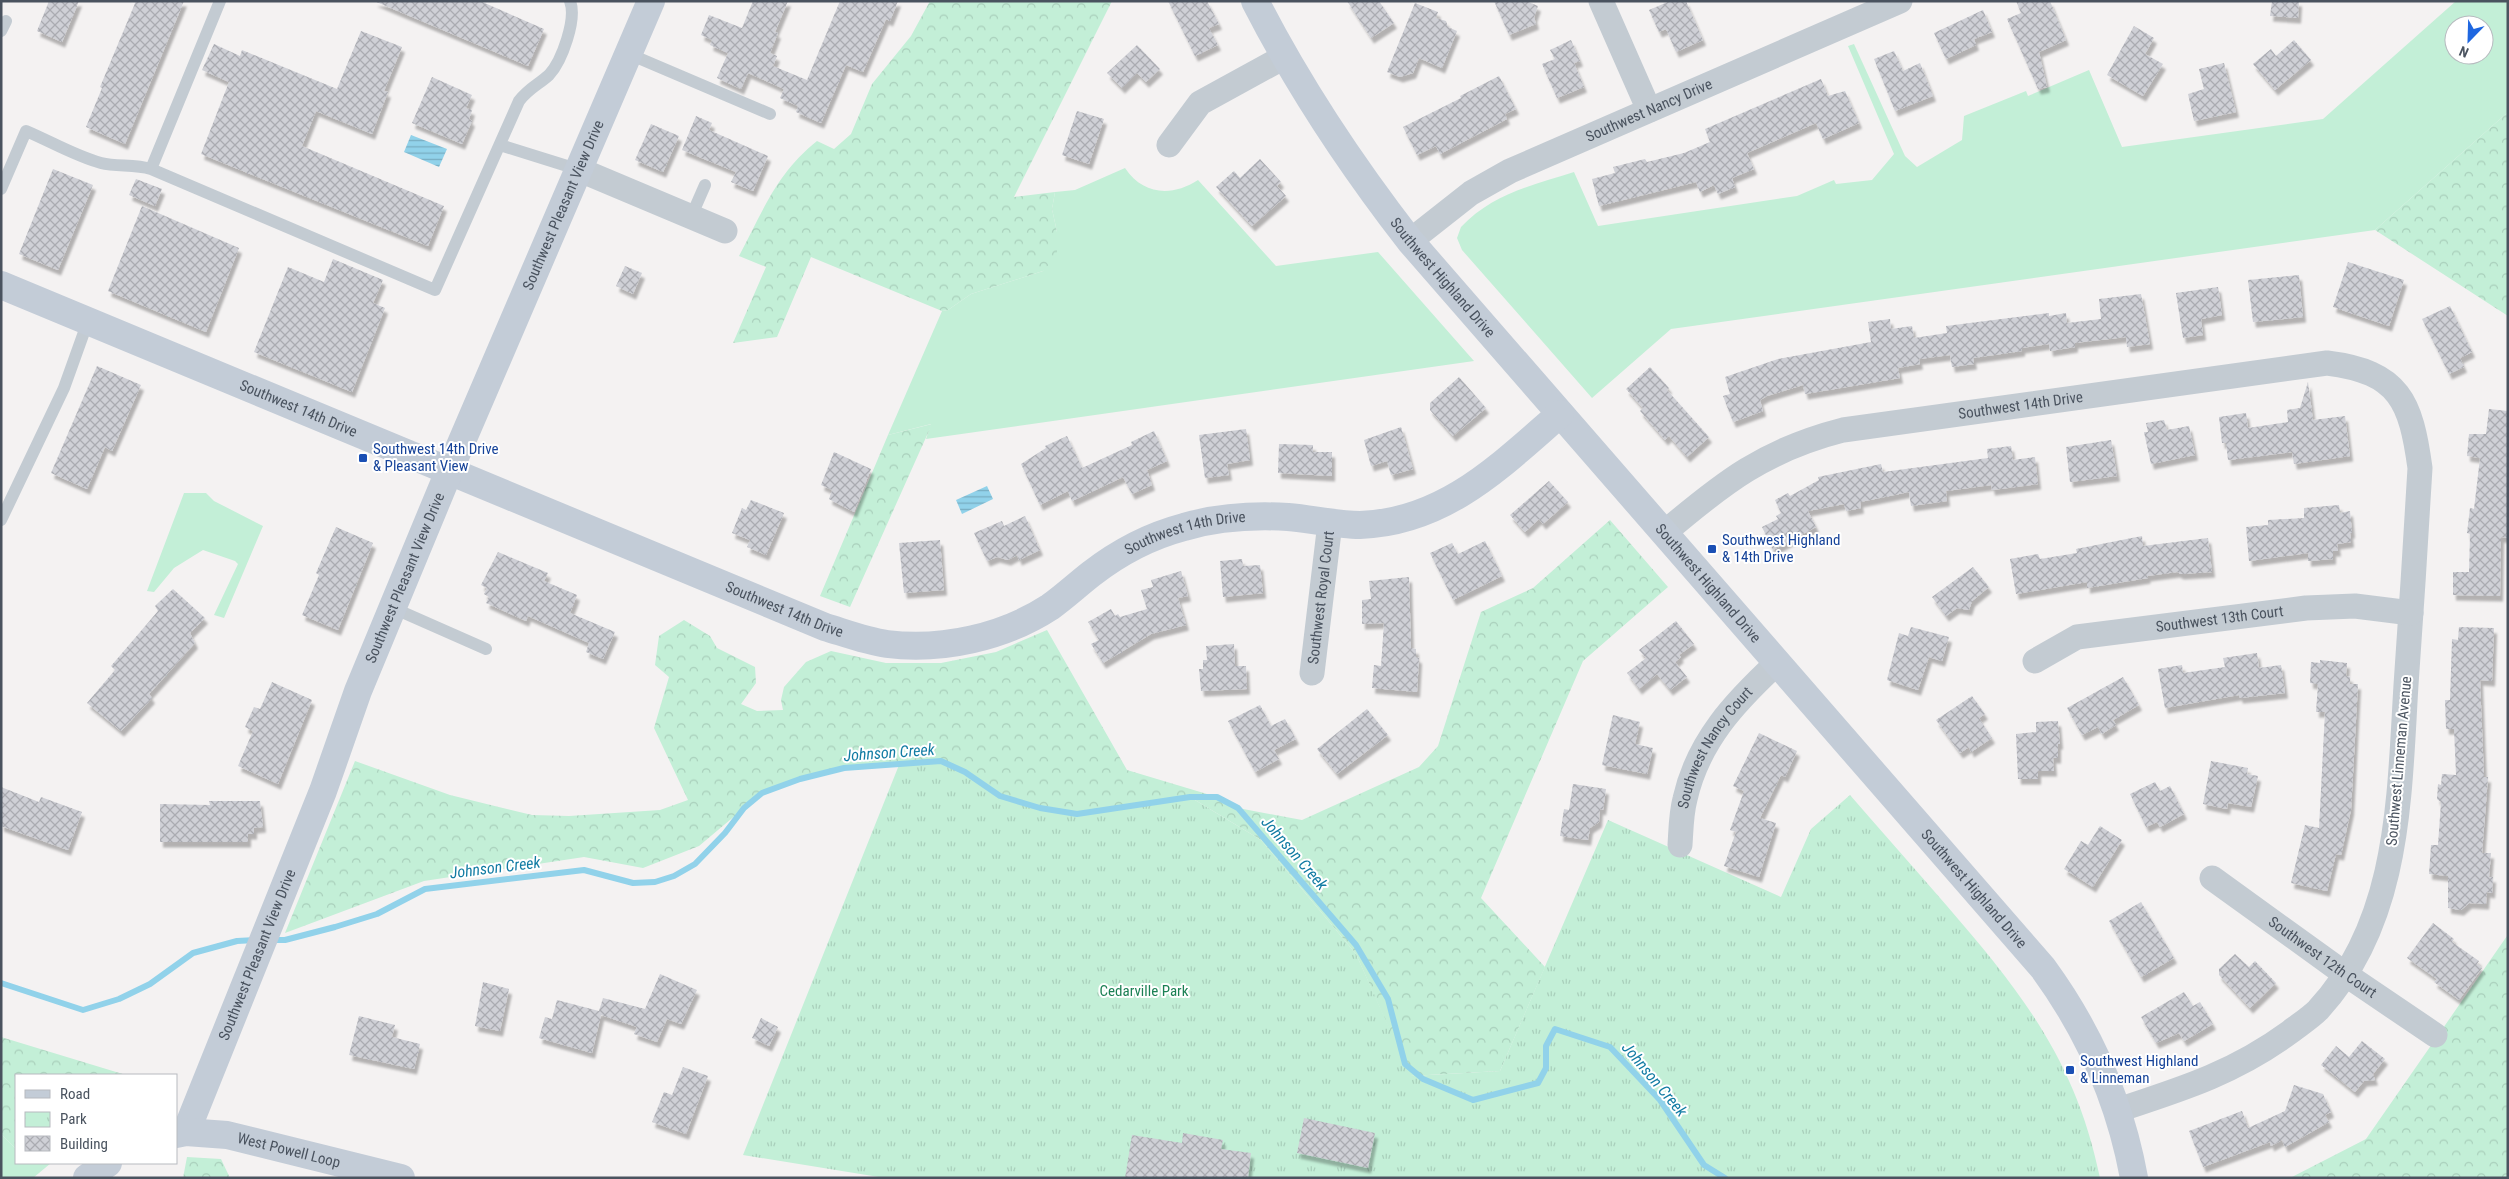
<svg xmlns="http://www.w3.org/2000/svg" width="2509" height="1179" font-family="'Roboto Condensed',sans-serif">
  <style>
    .grass { fill: #c3efd7; fill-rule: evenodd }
    .forest { fill: url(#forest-crowns) }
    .park { fill: url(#park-tufts) }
    .water { fill: url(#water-rules) }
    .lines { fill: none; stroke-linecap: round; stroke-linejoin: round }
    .stream { stroke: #91d2ea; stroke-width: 6 }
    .building { fill: url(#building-cross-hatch); filter: url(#shadow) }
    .lane { stroke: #c3cbd2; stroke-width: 12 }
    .street { stroke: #c3cbd2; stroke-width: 25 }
    .secondary { stroke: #c3ccd7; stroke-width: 28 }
    .transit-dot { fill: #1a4fb4; stroke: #fff; stroke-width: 2 }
    .labels { text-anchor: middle; stroke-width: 4; stroke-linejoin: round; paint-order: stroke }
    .street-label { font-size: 15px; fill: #4a535f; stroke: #fff }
    .transit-label { font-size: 15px; fill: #164399; stroke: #fff; text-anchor: start }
    .park-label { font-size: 15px; fill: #1b8054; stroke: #fff }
    .water-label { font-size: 16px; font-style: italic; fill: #117ba3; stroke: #fff }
  </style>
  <defs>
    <pattern id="forest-crowns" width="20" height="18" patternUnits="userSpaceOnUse" patternTransform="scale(1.25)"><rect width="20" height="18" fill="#c3efd7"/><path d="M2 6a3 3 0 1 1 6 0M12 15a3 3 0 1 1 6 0" fill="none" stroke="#a9cfbb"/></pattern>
    <pattern id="park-tufts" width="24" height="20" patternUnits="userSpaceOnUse" patternTransform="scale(1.25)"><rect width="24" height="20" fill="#c3efd7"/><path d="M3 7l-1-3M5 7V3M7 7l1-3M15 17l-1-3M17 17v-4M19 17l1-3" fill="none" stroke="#a9cfbb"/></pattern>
    <pattern id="water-rules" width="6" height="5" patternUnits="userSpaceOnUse" patternTransform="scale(1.25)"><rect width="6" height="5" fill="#91d2ea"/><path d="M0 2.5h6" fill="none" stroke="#78adc1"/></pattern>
    <pattern id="building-cross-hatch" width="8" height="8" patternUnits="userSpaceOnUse" patternTransform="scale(1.25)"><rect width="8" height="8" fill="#cfd0d6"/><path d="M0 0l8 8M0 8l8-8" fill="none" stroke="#aaabb1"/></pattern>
    <filter id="shadow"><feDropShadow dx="3" dy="5.5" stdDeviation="1" flood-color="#0004"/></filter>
  </defs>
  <rect width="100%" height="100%" fill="#f4f2f2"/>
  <path class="grass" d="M2456,1H2508V112L2375,230L1671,329L1592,398L1462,250L1457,238L1461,227C1492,194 1533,185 1574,172L1598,226L1797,196L1834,180L1836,184L1872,180L1894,154L1848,46L1854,44L1905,156L1917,167L1962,140L1964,116L2026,91L2028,96L2089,70L2122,147L2323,119ZM2454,25H2484V55H2454Z
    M1125,168C1143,195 1172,197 1198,180L1276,266L1378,252L1474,361L926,439L931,424L888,435L942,311L948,310L971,294L1043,271L1057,232L1052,209L1055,192L1075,190Z
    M184,493H206L214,501L263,526L224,618L214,615L238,564L235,561L203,550L174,568L154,592L147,591Z
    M1,1134L16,1149V1163H51L33,1178H1Z"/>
  <path class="forest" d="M930,1H1112L1014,197L1055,192L1052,209L1057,232V255L1043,271L971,294L948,310L942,311L811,257L777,337L733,343L766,267L739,256C763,211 776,174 817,141L834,149L851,134L872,84L911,36Z
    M2508,112V316L2375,230Z
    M932,424L850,607L820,596L888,435Z
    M1610,520L1668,587L1583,661L1481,898L1545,967L1500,1071L1410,1076L1356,954L1261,840L1190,797L1077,814L1040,808L1000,796L965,772L941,761L844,768L800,779L762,793L699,846L643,868L584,857L424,881L285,933L355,761L450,795L532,815L569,816L660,810L688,800L654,728L669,677L655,665L659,636L684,620L710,636L717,648L755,667L756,683L741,704L757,711L783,710L781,700L784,687L806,662L831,651L886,663H941L996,652L1047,630L1127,770L1217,797L1238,808L1302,820L1419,767L1438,746L1481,612L1533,588Z
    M2508,927V1178H2290L2366,1139L2507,936Z
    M1,1037L126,1075H16V1149L1,1134Z
    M187,1157L221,1159L230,1178H183Z"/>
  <path class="park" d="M941,761L965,772L1000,796L1041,809L1077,814L1190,797L1261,840L1356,954L1411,1076L1500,1071L1608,820L1781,897L1811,829L1850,795C1882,832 1915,869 1947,906C2022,993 2076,1061 2100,1178H885L743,1155L899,765Z"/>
  <path class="water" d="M411,135L447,149L439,167L404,152Z
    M987,486L993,499L962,514L956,500Z"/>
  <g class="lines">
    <path class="stream" d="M271,940H285L335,927L377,914L425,889L584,870L633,883L655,882L674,876L695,864L725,833L744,808L762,793L800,779L844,768L941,761L965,772L1000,796L1040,808L1077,814L1190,797H1217L1238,808L1356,945L1388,999L1405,1064L1423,1079L1473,1100L1538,1083L1546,1068V1046L1555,1029L1610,1047L1660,1100L1704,1165L1725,1178
      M1,983L83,1010L119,999L150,984L193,953L237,941L256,940"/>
  </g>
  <path class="building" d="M49,1H79L62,42L37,31Z
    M136,1H184L125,144L86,127L102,88L100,87Z
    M374,1H480L544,29L528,66Z
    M753,1H788L775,32L778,33L770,53L777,56L773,66L807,80L840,1H898L890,21L886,19L863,72L846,65L821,123L796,112L798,106L780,98L784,89L748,73L741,89L717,78L728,53L710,45L712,40L701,35L709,15L742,28Z
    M1168,1H1207L1219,24L1209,28L1218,45L1195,56Z
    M1347,1H1379L1394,23L1371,38Z
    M1494,1H1526L1538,6L1534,17L1536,24L1509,35Z
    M1670,1H1686L1703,40L1676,52L1666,29L1659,32L1649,10Z
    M2016,1H2050L2066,40L2039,52L2047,87L2038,89L2007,19L2021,13Z
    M2272,1H2299L2298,18L2270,16Z
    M1415,3L1438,12L1436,18L1446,21L1448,27L1457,31L1442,68L1419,58L1413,73L1400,77L1387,72Z
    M1983,10L1992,32L1974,39L1976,45L1946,59L1934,33Z
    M2134,26L2154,38L2145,54L2163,64L2143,96L2107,75Z
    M361,31L402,47L384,91L388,92L372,134L316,111L302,146L444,206L428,246L201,154L229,82L202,70L214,44L240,56L242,50L337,89Z
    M1571,40L1580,61L1574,63L1584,87L1557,98L1542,64L1555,59L1550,50Z
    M2294,40L2311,60L2275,90L2253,64L2271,49L2276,56Z
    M1137,45L1160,69L1146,82L1137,73L1122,88L1107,73Z
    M1894,51L1903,71L1920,63L1933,96L1895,111L1874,59Z
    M2224,63L2236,112L2194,121L2188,94L2204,89L2199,69Z
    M1499,76L1516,109L1505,114L1507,119L1440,154L1436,146L1417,155L1403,127L1461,98L1460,96Z
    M432,77L472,95L466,108L472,110L469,119L472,121L462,144L412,123Z
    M1821,79L1828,96L1845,91L1859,123L1823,139L1816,123L1747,153L1754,169L1732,178L1735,187L1718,194L1714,185L1700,192L1696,182L1599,206L1592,179L1615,173L1613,167L1645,159L1647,162L1684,153L1710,142L1705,129Z
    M1077,111L1104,119L1089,164L1062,155Z
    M696,116L712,123L709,130L768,156L753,191L731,182L736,172L682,150Z
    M651,124L679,136L663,172L635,160Z
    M1260,159L1281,182L1277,186L1286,196L1252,226L1216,187L1234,171L1240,178Z
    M53,169L93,185L58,270L19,254Z
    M136,179L162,189L155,206L129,195Z
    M142,206L239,248L206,332L108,291Z
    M333,259L383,280L373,303L385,308L352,392L254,352L288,267L324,282Z
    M2348,262L2404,280L2389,326L2333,307Z
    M625,266L642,273L633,294L616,286Z
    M2299,275L2303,317L2253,322L2248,280Z
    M2218,287L2222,315L2201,319L2203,335L2183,338L2176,293Z
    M2141,294L2150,344L2127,347L2126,337L2075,343V347L2050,351L2049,344L2022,348V351L1973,358L1974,364L1952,367L1950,355L1919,359L1920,364L1898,368L1900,378L1805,394L1803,385L1767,396L1760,400L1763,411L1733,422L1723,396L1730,394L1725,377L1778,359L1871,342L1868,322L1890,319L1891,329L1912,326L1914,338L1947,333L1946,326L2049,313V316L2066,313L2067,323L2101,319L2099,299Z
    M2450,306L2472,352L2460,358L2464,367L2449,374L2422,319Z
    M97,366L141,385L112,451L105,447L87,489L51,473Z
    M1650,367L1669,388L1667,390L1709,437L1687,457L1669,436L1665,440L1640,411L1643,408L1626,389Z
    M1459,377L1486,408L1453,436L1430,410V403Z
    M2308,382L2313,420L2345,416L2350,456L2294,464L2292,452L2228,460L2226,443H2222L2219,417L2246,413L2248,428L2288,422L2287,410L2300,408Z
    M2489,409L2508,411V538L2501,537L2500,596L2453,595V572H2469L2470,534L2467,533L2470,508L2474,509L2480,458L2467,456L2469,434H2486Z
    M2164,420L2167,430L2189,426L2195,455L2151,464L2144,432H2148L2146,423Z
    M1401,427L1413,469L1391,475L1387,461L1371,466L1364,440Z
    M1246,429L1250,460L1227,464L1229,475L1205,478L1199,435Z
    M1154,431L1167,461L1147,470L1152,485L1132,494L1123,477L1072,501L1068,491L1040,505L1021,464L1046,448L1045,446L1067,436L1082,468L1132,445L1131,442Z
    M2111,440L2117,476L2070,482L2066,447Z
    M1279,444L1313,445V452H1332V476L1278,473Z
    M2011,446L2013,460L2035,457L2038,484L1992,490L1991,485L1946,491L1947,501L1911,506L1909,492L1860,502L1861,508L1846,511L1844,504L1808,511L1816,527L1773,550L1762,527L1778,519L1776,516L1781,513L1775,500L1788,493L1790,496L1819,480L1818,477L1881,464L1883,472L1988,458L1987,449Z
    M834,452L871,469L854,512L829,499L832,490L821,485Z
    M1549,481L1568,502L1543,524L1539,519L1525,532L1510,515Z
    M751,500L784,513L766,555L747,547L750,540L732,533L742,508L746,510Z
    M2339,505L2340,513L2350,511L2352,533H2350L2351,542L2337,544L2338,551H2333V559L2308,561V553L2249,561L2246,527L2268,525V520L2304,518V508Z
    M1025,516L1040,550L1019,560L1017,555L1008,560L997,557L987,561L974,533L1002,521L1004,526Z
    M336,527L373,543L338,630L302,615L319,575L316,573Z
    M2142,536L2143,546L2208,538L2212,572L2181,574L2177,572L2147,576L2148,578L2087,588V582L2016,594L2010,559L2038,554L2040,559L2077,553L2076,549Z
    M940,540L944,590L904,593L899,543Z
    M1485,541L1502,576L1453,600L1430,553L1452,543L1458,554Z
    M498,552L548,573L544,581L577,595L570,613L615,632L603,659L586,652L589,643L528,616L526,621L486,603L489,597L484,594L487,588L481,585Z
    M1242,559L1243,566L1260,565L1263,593L1223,597L1220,561Z
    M1973,567L1989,587L1972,601L1969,610L1957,608L1946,616L1932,597Z
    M1181,571L1188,596L1178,598L1186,625L1151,634L1103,663L1091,644L1099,640L1088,622L1111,609L1115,616L1118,614L1120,617L1147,609L1141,590L1153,587L1151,580Z
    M1409,577L1411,648L1416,649V657L1419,658L1417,692L1372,688L1374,665L1381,666L1384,623L1362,624V600L1371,599L1369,581Z
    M173,589L205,618L190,633L195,643L149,694L152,698L121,731L87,703L115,670L111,666L158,611L155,606Z
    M1676,621L1694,644L1679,655L1681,657L1675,662L1687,677L1670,690L1657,674L1639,689L1627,673L1646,658L1639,650Z
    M1911,627L1949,637L1942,661L1929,657L1918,690L1887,680L1899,633L1908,636Z
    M2459,627L2494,628L2492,681L2480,680L2484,777H2488L2482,853H2491L2489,877H2493L2492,893L2487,892L2486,904L2469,903L2461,910L2448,908V876L2429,874L2431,845H2438L2441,802L2437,799L2438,784L2441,785L2442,774L2456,775L2454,729H2446L2445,700H2450L2452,639L2458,640Z
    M1234,644L1235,666H1246L1247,689L1201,691L1199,669H1203V660H1207L1206,646Z
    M2257,653L2259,668L2281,665L2285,693L2240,698L2239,695L2165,708L2158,669L2182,665L2183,673L2225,667L2223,658Z
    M2320,660L2347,663L2346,676L2350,677V684H2358L2351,810L2341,855L2336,854L2327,891L2291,883L2305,825L2319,828L2325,712H2316L2318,684L2310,683L2311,662L2320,663Z
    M2123,677L2139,705L2113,720L2116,725L2102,734L2098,727L2082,735L2067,708Z
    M272,682L312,700L278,784L238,766L253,731L245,727L254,707L260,709Z
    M1972,696L1985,714L1979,718L1992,738L1971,752L1969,747L1960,753L1936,720Z
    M1260,705L1271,726L1285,719L1296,739L1274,750L1279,759L1255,772L1228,721Z
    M1367,709L1388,735L1337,774L1317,749Z
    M1613,715L1640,722L1635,744L1653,748L1647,774L1602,765Z
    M2058,721L2060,744H2058V758H2053L2054,771H2038V779H2018L2016,734L2036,732V722Z
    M1759,733L1797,751L1785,777L1781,775L1760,818L1776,823L1759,877L1724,866L1736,832L1730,830L1744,791L1733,786Z
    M2211,761L2248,768L2247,774L2258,776L2251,807L2228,803L2227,809L2203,804Z
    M2155,782L2160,791L2170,786L2184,814L2160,827L2157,822L2146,827L2130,794Z
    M1573,784L1606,789L1603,810L1600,809L1599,822L1590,828L1588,840L1560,836L1564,809L1569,810Z
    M1,787L39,802L41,797L82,812L68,850L1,826Z
    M209,801H260L263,827L254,828V834H248V842H160V804L210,805Z
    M2100,826L2122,840L2093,887L2064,869L2081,841L2088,845Z
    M2141,902L2174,958L2141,977L2109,921Z
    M2433,923L2454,939L2452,942L2479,961L2477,964L2482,968L2459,1000L2434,982L2437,979L2407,958Z
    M2235,954L2249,967L2255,961L2276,983L2250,1008L2219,975V969Z
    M660,974L697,990L681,1024L667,1019L657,1042L634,1034L637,1027L601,1015L592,1053L539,1038L545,1017L552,1019L557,1000L599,1011L603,998L645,1009Z
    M483,982L509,989L500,1031L475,1026Z
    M2184,992L2193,1006L2200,1002L2213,1024L2184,1041L2179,1033L2156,1043L2141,1017Z
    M359,1016L395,1025L392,1037L420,1044L414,1069L349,1055Z
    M761,1018L778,1027L769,1046L752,1038Z
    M2362,1041L2385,1059L2373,1074L2375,1080L2364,1081L2355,1092L2321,1065L2336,1046L2349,1057Z
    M683,1067L708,1076L686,1134L652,1122L664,1092L672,1095Z
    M2294,1085L2323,1094L2331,1112L2325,1115L2329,1122L2285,1147L2282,1140L2271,1146L2270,1142L2203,1167L2189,1131L2242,1111L2248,1128L2285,1111Z
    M1304,1118L1375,1133L1368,1168L1297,1153Z
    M1183,1133L1223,1140L1221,1149L1251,1153L1248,1178H1125L1132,1135L1182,1143Z"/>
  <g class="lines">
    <path class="lane" d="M220,1L151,169L435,290L519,101C529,88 538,85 549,75C562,61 577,19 570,1
      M1,31L6,21
      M629,54L770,114
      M500,145L580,170
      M1,189L26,131C50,141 75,156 101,163C117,167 134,164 151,169
      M691,217L705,185
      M1,520L64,388L88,321
      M393,608L486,649"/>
    <g class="street">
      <path d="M1601,1L1649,110"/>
      <path d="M1169,145L1200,103L1284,57"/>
      <path d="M580,170L725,231"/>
      <path id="s1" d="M1410,241L1471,193L1510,171L1900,1"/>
      <path id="s2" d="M1664,533C1724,482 1765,450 1843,430L2327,363C2400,372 2411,402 2420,468C2416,540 2411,613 2406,685C2399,799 2400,921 2318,1010C2310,1018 2299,1025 2290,1032C2234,1073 2182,1089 2118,1110"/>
      <path id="s3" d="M2035,661L2077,637L2306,608L2355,606L2411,613"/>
      <path id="s4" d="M1312,673L1330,523"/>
      <path id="s5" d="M1680,845C1681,830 1681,814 1685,799C1698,741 1735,702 1777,663"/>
      <path id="s6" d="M2212,878L2345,974L2435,1035"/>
    </g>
    <g class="secondary">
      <path id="s7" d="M1255,1C1299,87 1351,165 1410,241L2043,968C2089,1031 2120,1101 2134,1178"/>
      <path id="s8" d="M1,285L825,627C845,633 866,641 887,644C942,651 1004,637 1050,607C1064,597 1077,585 1091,574C1118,553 1150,536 1184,527C1218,517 1253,515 1288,517C1312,519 1336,525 1360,525C1445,522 1500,466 1560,414"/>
      <path id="s9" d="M186,1132L323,791L358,691L450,469L651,1"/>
      <path id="s10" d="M176,1134L186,1132L227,1135L401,1178"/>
      <path d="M87,1178L108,1163"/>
    </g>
  </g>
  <g class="transit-dot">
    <rect x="358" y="453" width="10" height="10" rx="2.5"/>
    <rect x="1707" y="544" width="10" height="10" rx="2.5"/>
    <rect x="2065" y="1065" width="10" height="10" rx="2.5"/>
  </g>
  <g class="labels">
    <g class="street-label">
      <text dy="5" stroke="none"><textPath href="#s1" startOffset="274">Southwest Nancy Drive</textPath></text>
      <text dy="5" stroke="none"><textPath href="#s9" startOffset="1001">Southwest Pleasant View Drive</textPath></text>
      <text dy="5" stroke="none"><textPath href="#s7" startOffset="335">Southwest Highland Drive</textPath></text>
      <text dy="5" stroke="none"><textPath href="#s2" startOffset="388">Southwest 14th Drive</textPath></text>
      <text dy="5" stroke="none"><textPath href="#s8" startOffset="322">Southwest 14th Drive</textPath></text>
      <text dy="5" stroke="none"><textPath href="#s8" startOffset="1284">Southwest 14th Drive</textPath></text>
      <text dy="5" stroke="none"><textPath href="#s9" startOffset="596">Southwest Pleasant View Drive</textPath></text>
      <text dy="5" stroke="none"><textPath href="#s7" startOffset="740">Southwest Highland Drive</textPath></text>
      <text dy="5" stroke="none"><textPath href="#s4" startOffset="76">Southwest Royal Court</textPath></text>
      <text dy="5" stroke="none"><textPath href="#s8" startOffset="848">Southwest 14th Drive</textPath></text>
      <text dy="5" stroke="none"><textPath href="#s3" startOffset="192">Southwest 13th Court</textPath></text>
      <text dy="5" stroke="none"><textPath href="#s5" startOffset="106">Southwest Nancy Court</textPath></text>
      <text transform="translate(2399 761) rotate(-85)" y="5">Southwest Linneman Avenue</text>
      <text dy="5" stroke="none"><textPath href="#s7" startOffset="1145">Southwest Highland Drive</textPath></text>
      <text dy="5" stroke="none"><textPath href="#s9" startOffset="191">Southwest Pleasant View Drive</textPath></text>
      <text dy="5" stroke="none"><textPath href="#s6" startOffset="136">Southwest 12th Court</textPath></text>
      <text dy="5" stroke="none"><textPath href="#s10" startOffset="115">West Powell Loop</textPath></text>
    </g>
    <g class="transit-label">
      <text x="373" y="454">Southwest 14th Drive<tspan x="373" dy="17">&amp; Pleasant View</tspan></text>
      <text x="1722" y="545">Southwest Highland<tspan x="1722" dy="17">&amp; 14th Drive</tspan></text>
      <text x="2080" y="1066">Southwest Highland<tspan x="2080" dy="17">&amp; Linneman</tspan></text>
    </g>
    <g class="park-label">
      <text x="1144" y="996">Cedarville Park</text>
    </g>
    <g class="water-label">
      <text transform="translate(889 752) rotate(-4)" y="6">Johnson Creek</text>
      <text transform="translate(1295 853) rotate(49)" y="6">Johnson Creek</text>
      <text transform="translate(495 867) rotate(-7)" y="6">Johnson Creek</text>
      <text transform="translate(1655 1079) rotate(50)" y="6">Johnson Creek</text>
    </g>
  </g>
  <rect width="2509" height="1179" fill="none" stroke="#4a535f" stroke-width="5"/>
  <rect x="15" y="1074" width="162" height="90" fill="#ffffff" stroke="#b7babf"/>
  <rect x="25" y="1090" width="25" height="8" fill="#c3ccd7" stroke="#b7babf"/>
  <text x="60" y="1099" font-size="15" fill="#4a535f">Road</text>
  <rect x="25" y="1112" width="25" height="15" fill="url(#park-tufts)" stroke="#b7babf"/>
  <text x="60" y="1124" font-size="15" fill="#4a535f">Park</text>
  <rect x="25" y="1136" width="25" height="15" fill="url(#building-cross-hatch)" stroke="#b7babf"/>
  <text x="60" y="1149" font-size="15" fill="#4a535f">Building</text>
  <g transform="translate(2469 40) rotate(203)"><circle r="24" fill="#ffffff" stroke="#b7babf"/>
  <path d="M0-4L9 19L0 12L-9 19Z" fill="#1f67e0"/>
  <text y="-8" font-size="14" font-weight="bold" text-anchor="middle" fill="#4a535f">N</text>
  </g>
</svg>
